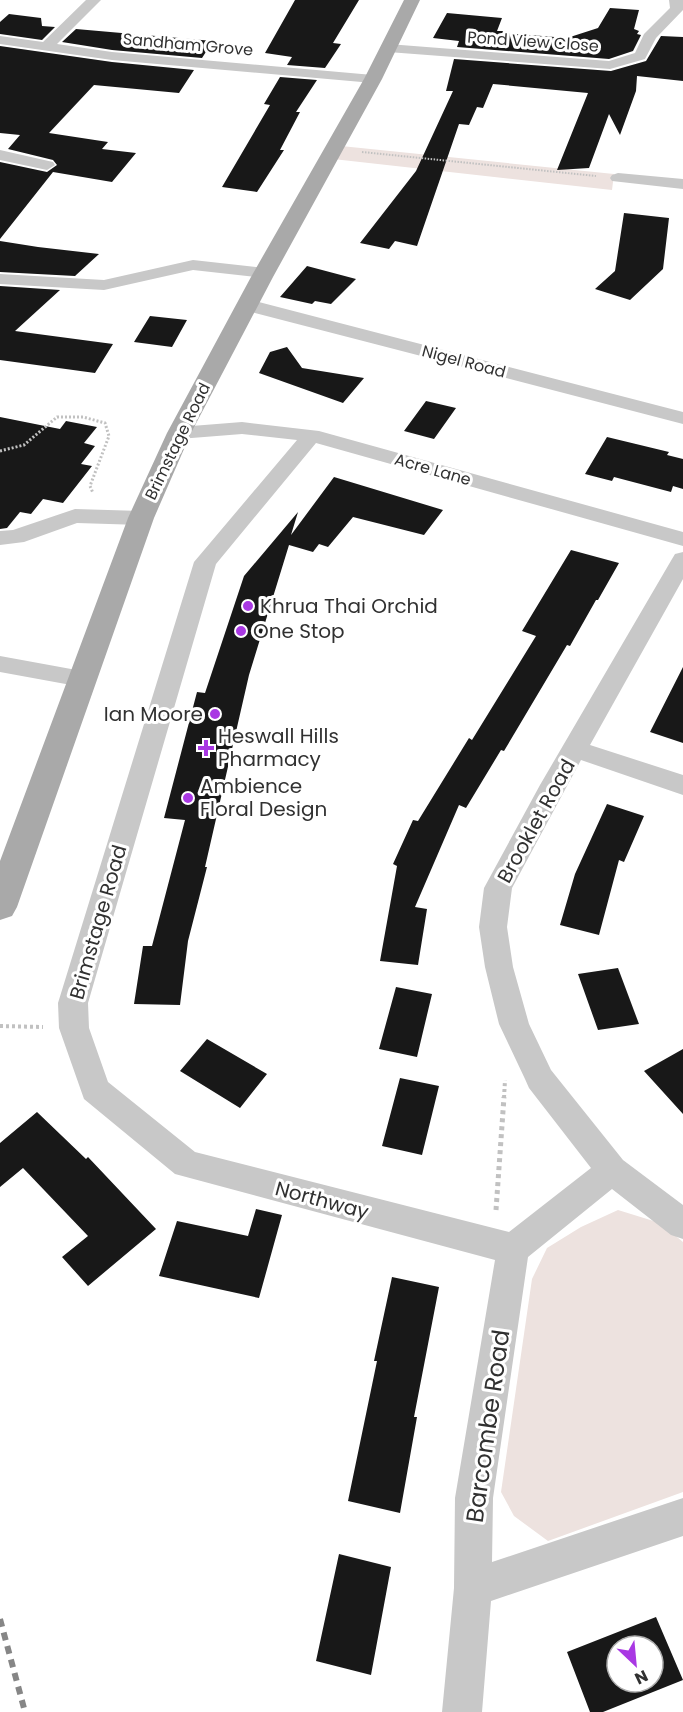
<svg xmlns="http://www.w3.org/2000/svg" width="683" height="1712" font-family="Poppins,sans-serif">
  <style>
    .green { fill: #ede2df }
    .building { fill: #181818; fill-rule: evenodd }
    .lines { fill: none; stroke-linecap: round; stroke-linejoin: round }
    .path-far3 { stroke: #c1c1c1; stroke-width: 2; stroke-dasharray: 1.5 1.5; stroke-linecap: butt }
    .path-far2 { stroke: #c1c1c1; stroke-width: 3; stroke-dasharray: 2 2; stroke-linecap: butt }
    .path-far1 { stroke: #c1c1c1; stroke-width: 4; stroke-dasharray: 3 3; stroke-linecap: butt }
    .path { stroke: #c1c1c1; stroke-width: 5; stroke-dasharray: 4 4; stroke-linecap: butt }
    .minor { fill: #c8c8c8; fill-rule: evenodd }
    .primary { fill: #a9a9a9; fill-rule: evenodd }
    .rail { stroke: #868686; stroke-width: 6; stroke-dasharray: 8 6; stroke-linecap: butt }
    .poi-dot { fill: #a938e3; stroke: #fff; stroke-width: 2 }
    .labels { text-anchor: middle; stroke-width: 6; stroke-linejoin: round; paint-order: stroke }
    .far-street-label { font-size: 16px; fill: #313131; stroke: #fff }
    .poi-label { font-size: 20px; fill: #313131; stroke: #fff; text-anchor: start }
    .street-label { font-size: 20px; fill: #313131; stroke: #fff }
    .near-street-label { font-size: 24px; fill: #313131; stroke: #fff }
  </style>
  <rect width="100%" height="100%" fill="#fff"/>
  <path class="green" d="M341,146L614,174L612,190L333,159Z
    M618,1210L660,1223L683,1242V1492L548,1541L514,1516L501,1492L532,1279L547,1248L581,1227Z"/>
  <path class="building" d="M295,0H359L333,43L341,44L325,68L287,65L292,57L265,53Z
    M610,8L639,10L634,29L639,31L637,34L641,35L633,51L609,59L457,47L459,41L433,38L447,13L502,18L497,31H505L504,33L567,38L598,28Z
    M9,14L41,18L42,26L55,27L42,40L0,34V22Z
    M76,29L213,41L202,58L112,50L62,42Z
    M661,36L683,37V81L637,76L636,91L620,135L609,114L589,168L557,170L588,93L493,84L483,108L477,107L469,125L459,124L417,246L395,241L389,249L360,243L416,171L453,91H446L454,59L611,71L646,61Z
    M0,46L112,62L194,70L179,93L94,85L49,133L108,142L102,149L136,153L112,182L53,172L0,239V162L47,172L57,165L53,160L8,149L20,135L0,133Z
    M280,77L317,80L296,112H300L280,150H284L257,192L222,187L270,105L264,104Z
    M624,213L669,218L663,269L630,300L595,289L615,271Z
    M0,241L38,247L99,254L75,276L0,272Z
    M307,266L356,279L331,304L315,301L312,304L280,297Z
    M0,286L60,290L15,331L113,344L95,373L0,360Z
    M150,316L187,320L172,347L134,342Z
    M287,347L302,368L364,378L343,403L259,373L270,352Z
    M426,401L456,408L434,439L404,431Z
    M0,417L60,429L66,421L97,427L84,443L95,446L81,464L92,466L63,503L43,499L31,514L20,512L7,528L0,529Z
    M607,437L669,452L667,455L683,459V489L673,486L671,492L614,477L612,481L585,474Z
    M334,477L443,510L424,535L353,517L328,547L319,544L313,552L289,545L249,675L205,867H207L188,941L180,1005L134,1004L143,946H152L185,820L164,818L197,692L205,693L244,576L298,512L291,535Z
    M571,550L619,563L598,600H596L570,646L567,645L504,751L501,750L466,808L459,805L415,907L427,909L418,965L380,961L397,866L393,864L413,820L418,821L469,738L472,740L536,636L522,631Z
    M683,667V743L650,732Z
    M607,804L644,816L624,862L619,860L599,935L560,925L575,874Z
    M618,968L639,1024L598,1030L578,974Z
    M396,987L432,994L417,1057L379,1049Z
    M207,1039L267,1074L240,1108L180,1071Z
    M683,1049V1114L644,1071Z
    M400,1078L439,1086L422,1155L382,1146Z
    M37,1112L86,1159L88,1157L156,1229L88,1286L62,1257L88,1236L23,1168L0,1187V1143Z
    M256,1209L282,1215L259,1298L159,1276L177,1221L248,1236Z
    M392,1277L439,1287L414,1417H417L400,1513L348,1501L377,1361H374Z
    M339,1554L391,1567L371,1675L316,1661Z
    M656,1617L683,1680L603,1712H590L567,1652ZM617,1646H653V1682H617Z"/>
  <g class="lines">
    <path class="path-far3" d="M362,152L596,176"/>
    <path class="path-far2" d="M0,451L24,445L57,417H83L105,423L109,436L90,486L93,493"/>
    <path class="path-far1" d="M0,1026L43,1027
      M504,1098L505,1080"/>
    <path class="path" d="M496,1210L504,1097"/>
    <path class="minor" d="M86,0H101L57,44L112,52L373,75L380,79L373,83L112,60L0,44V36L43,42Z
      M669,0H683V10L656,38L645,59L610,69L388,52L381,48L388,44L609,61L635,53L644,34L670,8Z
      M0,150L53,162L55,165L47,170L0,160Z
      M618,173L683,179V189L612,181L610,178L612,175Z
      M193,260L264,268L270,269L273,273L270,277L264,278L193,270L104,290L0,284V274L104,280Z
      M247,299L683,412V424L240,309L238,305L240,301Z
      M242,422L319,431L683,532V546L316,443L216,564L88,1003L89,1028L108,1082L195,1152L509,1232L591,1168L529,1088L525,1079L499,1024L485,967L479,927L484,888L540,785L672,559L675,554L683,552V579L590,745L683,775V795L581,760L512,888L507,927L513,967L529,1024L551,1070L623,1160L683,1205V1239L671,1235L612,1189L528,1257L493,1498L492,1562L683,1498V1536L491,1601L482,1712H442L454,1588L455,1498L495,1260L175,1174L84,1099L59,1028L58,1003L194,562L297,440L242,434L179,439L172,437L169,433L172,429L179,427Z
      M75,509L141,511L149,513L152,518L149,523L141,525L77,523L24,542L0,545V531L13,530Z
      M0,656L82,671L91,673L94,679L91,685L82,687L0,672Z"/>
    <path class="primary" d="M404,0H420L382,79L273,277L191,433L154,518L17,907L12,916L0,920V861L128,518L167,433L251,277L364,79Z"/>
    <path class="rail" d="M0,1619L25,1712"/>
  </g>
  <g class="poi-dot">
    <circle cx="248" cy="606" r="6"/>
    <circle cx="241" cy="631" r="6"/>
    <circle cx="215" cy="714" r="6"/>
    <path d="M203 739h6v6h6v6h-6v6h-6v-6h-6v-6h6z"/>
    <circle cx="188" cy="798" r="6"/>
  </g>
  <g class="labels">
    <g class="far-street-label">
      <text transform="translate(533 41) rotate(4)" y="6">Pond View Close</text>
      <text transform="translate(188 44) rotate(5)" y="6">Sandham Grove</text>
      <text transform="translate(464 361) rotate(15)" y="6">Nigel Road</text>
      <text transform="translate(177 441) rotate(-64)" y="6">Brimstage Road</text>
      <text transform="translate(433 469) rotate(16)" y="6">Acre Lane</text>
    </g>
    <g class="poi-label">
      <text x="260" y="613">Khrua Thai Orchid</text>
      <text x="253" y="638">One Stop</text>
      <text x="203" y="721" text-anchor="end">Ian Moore</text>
      <text x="218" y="743">Heswall Hills<tspan x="218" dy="23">Pharmacy</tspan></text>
      <text x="200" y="793">Ambience<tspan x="200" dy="23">Floral Design</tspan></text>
    </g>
    <g class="street-label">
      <text transform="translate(536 821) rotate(-61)" y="7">Brooklet Road</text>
      <text transform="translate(98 922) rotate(-74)" y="7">Brimstage Road</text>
      <text transform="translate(322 1200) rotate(15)" y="7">Northway</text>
    </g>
    <g class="near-street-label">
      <text transform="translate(488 1426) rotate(-82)" y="8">Barcombe Road</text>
    </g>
  </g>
  <g transform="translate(635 1664) rotate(154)"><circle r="28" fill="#ffffff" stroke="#adadad" stroke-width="1.5"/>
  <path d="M0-4.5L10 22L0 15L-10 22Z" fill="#a938e3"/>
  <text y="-9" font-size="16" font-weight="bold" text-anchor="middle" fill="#313131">N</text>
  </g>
</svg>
